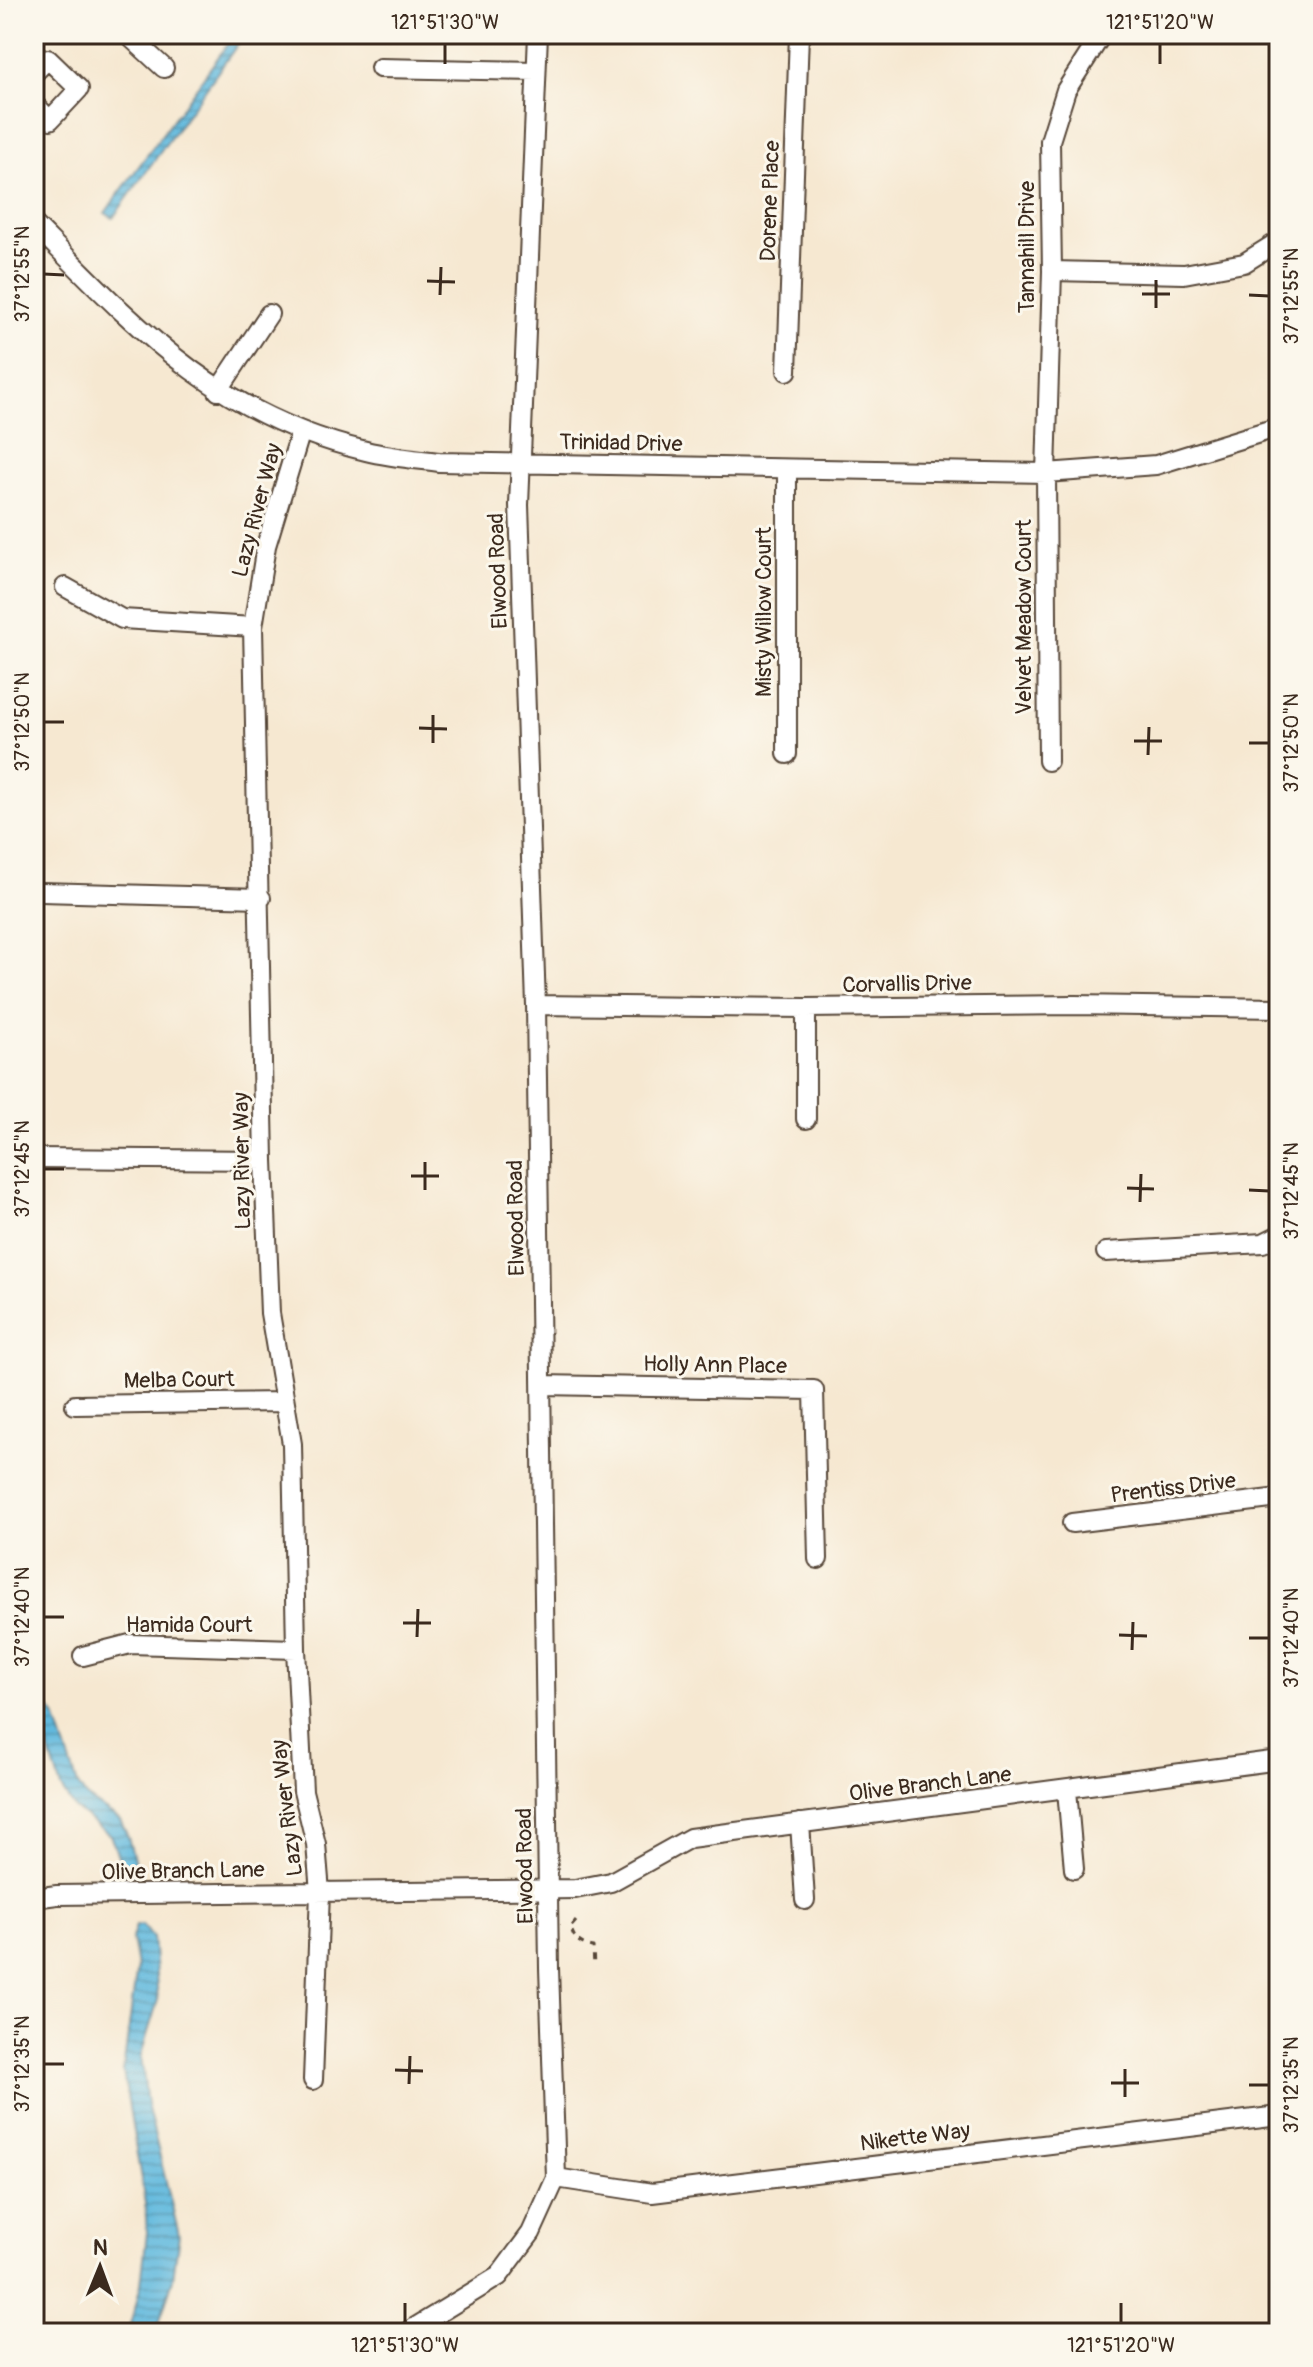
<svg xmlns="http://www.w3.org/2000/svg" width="1313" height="2367" font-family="Pangolin,sans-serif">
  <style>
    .water { fill: url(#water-rules); stroke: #4e727e; stroke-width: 2 }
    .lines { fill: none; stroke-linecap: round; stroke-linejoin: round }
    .street-casing { stroke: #574639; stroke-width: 22 }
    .path { stroke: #574639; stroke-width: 3; stroke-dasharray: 6 6; stroke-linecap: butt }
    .street { stroke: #fff; stroke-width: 18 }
    .ticks { fill: none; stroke: #3b2a1e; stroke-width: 3 }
    .labels { text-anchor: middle; stroke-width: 6; stroke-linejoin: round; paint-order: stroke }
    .street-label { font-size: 22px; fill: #3b2a1e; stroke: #fbf7ec }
    .neatline { fill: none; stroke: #3b2a1e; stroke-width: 3 }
    .ticks-label { font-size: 20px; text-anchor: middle; fill: #3b2a1e }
  </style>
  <defs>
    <pattern id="water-rules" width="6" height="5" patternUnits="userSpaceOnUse" patternTransform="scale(2)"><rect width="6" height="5" fill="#61b9de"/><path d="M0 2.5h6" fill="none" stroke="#5197b3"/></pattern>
  </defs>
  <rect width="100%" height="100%" fill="#fbf7ec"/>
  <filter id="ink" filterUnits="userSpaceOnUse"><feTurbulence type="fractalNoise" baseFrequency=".0125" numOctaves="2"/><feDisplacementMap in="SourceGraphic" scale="16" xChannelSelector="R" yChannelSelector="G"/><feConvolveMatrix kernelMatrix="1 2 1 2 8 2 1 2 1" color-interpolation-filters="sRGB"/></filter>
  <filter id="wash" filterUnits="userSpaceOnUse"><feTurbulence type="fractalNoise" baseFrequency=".006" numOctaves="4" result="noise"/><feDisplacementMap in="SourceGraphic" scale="32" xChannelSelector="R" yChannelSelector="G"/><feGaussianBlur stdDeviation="1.8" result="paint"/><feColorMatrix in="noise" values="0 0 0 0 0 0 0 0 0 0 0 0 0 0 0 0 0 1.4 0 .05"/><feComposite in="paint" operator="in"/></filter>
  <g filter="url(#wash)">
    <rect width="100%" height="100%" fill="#f6e8d1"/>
    <path class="water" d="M235,34H245L113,218L105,213Z
      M34,1686L55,1716L78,1785L86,1797L120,1820L128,1837L138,1874H120L118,1856L110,1835L74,1808L61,1788L49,1749L34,1717Z
      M142,1925L153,1937L158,2000L141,2055L147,2104L179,2235L173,2278L156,2333H129L141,2284L147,2232L145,2203L123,2071L137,1967L132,1938L136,1926Z"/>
  </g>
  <g filter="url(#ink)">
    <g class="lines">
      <defs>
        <path id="street" d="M127,34L164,68
          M380,68L536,71
          M34,73L48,59L79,89L50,120L34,104
          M34,224C137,328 217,416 366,451C390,457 415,459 439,462L1046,473L1156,465L1279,427
          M1052,271L1184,274L1244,263L1279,241
          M787,371L799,34
          M218,391L269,314
          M301,431L266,546L253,627L264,1160L270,1313L292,1444L296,1649L303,1791L316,1844L320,1892L313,2080
          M787,469V754
          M65,587L122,619L253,627
          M1048,761L1046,473L1052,271L1050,141L1066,90L1102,34
          M41,892L261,898
          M536,1005L806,1008L1074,1005L1279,1008
          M806,1008V1119
          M34,1158L264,1160
          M1106,1252L1263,1243L1279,1235
          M542,1385L814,1390L818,1559
          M75,1405L283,1402
          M1072,1523L1279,1498
          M83,1656L130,1644L296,1649
          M1067,1790L1074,1869
          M800,1823L805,1900
          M34,1898L57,1895L575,1889L611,1882L690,1838L1279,1760
          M556,2178L652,2193L1279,2116
          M406,2333L499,2276L531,2233L556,2178L549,1968L536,1005L519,505L538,34"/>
      </defs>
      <use href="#street" class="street-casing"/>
      <path class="path" d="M576,1921L571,1927C573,1939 581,1945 593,1947L594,1967"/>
      <use href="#street" class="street"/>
    </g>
  </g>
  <path class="ticks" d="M445,64V44M1160,64V44M44,274L64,275M427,281L455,282M1142,294H1170M440,295L441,267M1249,295L1269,296M1156,308V280M44,722H64M419,728L447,729M1134,741H1162M433,743V715M1249,743H1269M1148,755L1149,727M44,1169H64M411,1176H439M1127,1188L1154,1189M425,1190V1162M1249,1190L1269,1191M1140,1202L1141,1174M44,1617H64M403,1623H431M1119,1635L1147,1636M417,1637L418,1609M1249,1638H1269M1132,1650L1133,1622M44,2064H64M395,2070L423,2071M1111,2083H1139M409,2084L410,2056M1249,2085H1269M1125,2097V2069M405,2323V2303M1121,2323V2303"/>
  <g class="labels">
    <g class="street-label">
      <text transform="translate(769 201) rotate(-88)" y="8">Dorene Place</text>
      <text transform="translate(1026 247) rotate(-90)" y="8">Tannahill Drive</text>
      <text transform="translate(621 442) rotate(1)" y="8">Trinidad Drive</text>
      <text transform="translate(256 510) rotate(-75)" y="8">Lazy River Way</text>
      <text transform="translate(497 571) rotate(-92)" y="8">Elwood Road</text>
      <text transform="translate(763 612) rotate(-90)" y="8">Misty Willow Court</text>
      <text transform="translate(1023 617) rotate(-90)" y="8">Velvet Meadow Court</text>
      <text transform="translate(907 983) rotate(-1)" y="8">Corvallis Drive</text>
      <text transform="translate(241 1161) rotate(-91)" y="8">Lazy River Way</text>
      <text transform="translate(515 1218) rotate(-91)" y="8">Elwood Road</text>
      <text transform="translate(715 1364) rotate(1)" y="8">Holly Ann Place</text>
      <text transform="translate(179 1379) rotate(-1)" y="8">Melba Court</text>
      <text transform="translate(1173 1487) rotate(-7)" y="8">Prentiss Drive</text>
      <text x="189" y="1632">Hamida Court</text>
      <text transform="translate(930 1783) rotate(-7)" y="8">Olive Branch Lane</text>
      <text transform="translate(286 1808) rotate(-97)" y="8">Lazy River Way</text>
      <text transform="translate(524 1866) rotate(-91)" y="8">Elwood Road</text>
      <text transform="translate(183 1870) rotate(-1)" y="8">Olive Branch Lane</text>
      <text transform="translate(915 2136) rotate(-7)" y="8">Nikette Way</text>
    </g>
  </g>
  <rect width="1313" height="2367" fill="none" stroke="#fbf7ec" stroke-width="88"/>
  <g transform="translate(100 2267) rotate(1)" stroke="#fbf7ec" stroke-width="6" paint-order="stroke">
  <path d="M0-6L14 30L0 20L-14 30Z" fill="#3b2a1e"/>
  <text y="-12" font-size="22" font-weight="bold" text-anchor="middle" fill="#3b2a1e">N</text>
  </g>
  <rect x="44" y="44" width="1225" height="2279" class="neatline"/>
  <g class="ticks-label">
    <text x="445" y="29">121°51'30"W</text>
    <text x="1160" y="29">121°51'20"W</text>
    <text transform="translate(22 274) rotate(-90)" y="7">37°12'55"N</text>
    <text transform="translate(1291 296) rotate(-90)" y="7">37°12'55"N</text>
    <text transform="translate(22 722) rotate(-90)" y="7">37°12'50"N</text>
    <text transform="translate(1291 743) rotate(-90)" y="7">37°12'50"N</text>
    <text transform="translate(22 1169) rotate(-90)" y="7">37°12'45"N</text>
    <text transform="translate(1291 1191) rotate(-90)" y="7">37°12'45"N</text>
    <text transform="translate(22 1617) rotate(-90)" y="7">37°12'40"N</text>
    <text transform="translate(1291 1638) rotate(-90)" y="7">37°12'40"N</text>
    <text transform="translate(22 2064) rotate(-90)" y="7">37°12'35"N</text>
    <text transform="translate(1291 2085) rotate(-90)" y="7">37°12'35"N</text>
    <text x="405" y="2352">121°51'30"W</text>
    <text x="1121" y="2352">121°51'20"W</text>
  </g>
</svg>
